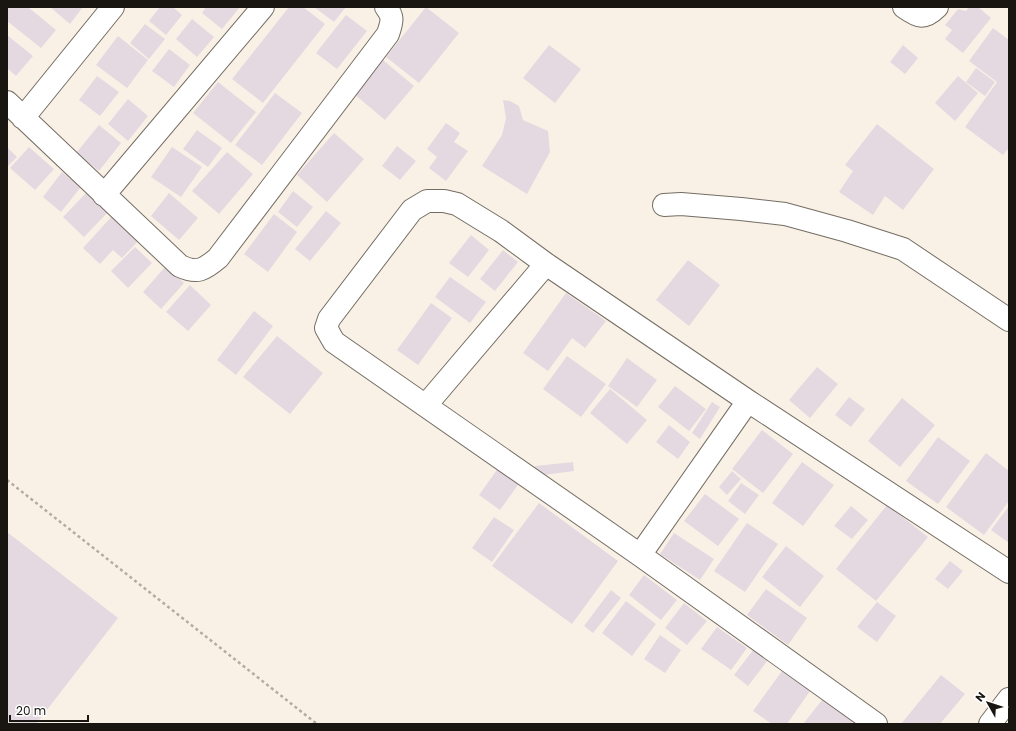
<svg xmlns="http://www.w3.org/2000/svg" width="1016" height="731" font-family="Poppins,sans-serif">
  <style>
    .building { fill: #e5d9e1 }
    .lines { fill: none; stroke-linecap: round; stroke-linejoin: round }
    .minor-casing { stroke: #746d63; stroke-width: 24 }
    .path { stroke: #b2aca3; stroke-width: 2.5; stroke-dasharray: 3 3; stroke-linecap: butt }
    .minor { stroke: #fff; stroke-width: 22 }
  </style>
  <rect width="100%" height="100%" fill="#f9f1e6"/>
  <path class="building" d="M7,7H28L56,30L41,48L7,21Z
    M50,7H83L70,24Z
    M160,7H173L182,15L166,35L149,21Z
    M206,7H240L222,29L202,13Z
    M289,7H303L325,24L263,103L232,79Z
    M314,7H346L334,22Z
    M426,7L459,33L419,83L386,57Z
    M969,7H978L991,18L963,53L945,39L952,30L945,25L958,9L966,11Z
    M346,15L367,31L337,69L316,53Z
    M192,19L214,37L197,57L176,39Z
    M145,24L165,39L149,59L130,43Z
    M993,28L1009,40V148L1003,155L965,127L997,82L969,61Z
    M7,35L33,56L16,76L7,68Z
    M118,36L148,60L127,88L96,65Z
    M549,45L581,69L555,103L523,78Z
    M903,45L918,58L905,74L890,62Z
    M169,49L190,65L174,87L152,71Z
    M383,60L414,86L385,120L354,94Z
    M976,68L995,82L985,96L966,82Z
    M97,76L119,92L100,116L79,100Z
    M958,76L978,93L955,121L935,103Z
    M218,82L256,112L231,143L193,113Z
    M275,93L302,113L262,165L235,145Z
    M128,99L148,116L128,141L108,124Z
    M503,100L510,101L519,106L523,120L548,131L550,152L527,194L482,166L502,135L506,118Z
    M446,123L460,133L454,142L468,151L446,181L429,168L437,157L427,149Z
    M877,124L934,169L903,210L885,196L873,215L839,192L853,171L845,165Z
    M99,125L121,143L99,171L76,153Z
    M197,130L222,148L208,167L183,149Z
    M334,133L364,159L327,202L297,175Z
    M397,146L416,161L400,180L382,166Z
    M7,147L17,157L7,167Z
    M29,147L54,169L35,190L10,168Z
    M172,147L202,167L181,197L151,177Z
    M227,152L253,174L219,214L192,191Z
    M62,172L81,187L61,212L43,197Z
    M293,191L313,207L297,227L278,212Z
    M87,192L108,212L84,237L63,217Z
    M169,193L198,218L179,240L151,216Z
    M326,211L341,223L310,261L295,249Z
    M274,214L297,232L268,272L244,254Z
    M113,215L139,240L122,258L113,250L100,264L83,248Z
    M471,235L489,250L468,277L449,263Z
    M135,247L152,263L128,288L111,271Z
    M503,250L518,262L495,291L480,279Z
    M688,260L720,285L689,326L656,300Z
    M166,266L184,283L161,309L143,292Z
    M450,277L486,302L470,323L435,297Z
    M190,285L211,305L188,331L166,312Z
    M566,293L606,321L585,348L572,338L548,371L523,353Z
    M431,303L452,318L418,365L397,350Z
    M254,311L273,326L236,375L217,360Z
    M277,336L323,373L290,414L243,377Z
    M567,356L606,384L581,417L543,389Z
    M627,358L657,380L637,407L608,386Z
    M817,367L838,384L810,418L789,400Z
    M675,386L706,409L689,431L658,407Z
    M610,389L647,420L627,444L590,413Z
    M849,397L865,409L851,427L835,415Z
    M902,398L935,425L900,467L868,441Z
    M712,402L720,407L700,439L692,433Z
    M669,425L690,442L678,459L656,442Z
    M762,430L793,454L763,493L732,469Z
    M938,437L970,461L938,504L906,481Z
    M986,453L1009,471V501L984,535L946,507Z
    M573,462L574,471L536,476L535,466Z
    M802,462L834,485L803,526L772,503Z
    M499,467L520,482L500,510L479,495Z
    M732,471L741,479L727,495L719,487Z
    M741,483L759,495L745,514L728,501Z
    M705,494L739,519L718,546L684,521Z
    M539,503L618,561L572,624L492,566Z
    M887,505L928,537L876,601L836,569Z
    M851,506L868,520L852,539L834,526Z
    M1009,506V543L991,530Z
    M494,517L514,530L492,562L472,548Z
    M747,523L778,544L745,592L714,571Z
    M7,532L118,618L36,724H7Z
    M674,533L714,559L700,580L660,554Z
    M786,546L824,576L800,607L762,577Z
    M950,561L963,571L948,589L935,579Z
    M644,575L677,600L661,620L629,595Z
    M766,589L807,618L788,645L747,615Z
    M611,590L621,598L593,633L584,626Z
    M626,601L656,624L632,656L602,633Z
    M877,602L896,616L877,642L857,627Z
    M684,603L707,621L687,645L665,628Z
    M717,627L747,648L731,670L701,649Z
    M660,635L681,650L665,673L644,659Z
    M754,649L768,660L748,686L734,675Z
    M782,671L810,691L787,724H772L753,711Z
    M941,675L965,694L940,724H901Z
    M826,695L855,718L850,724H803Z"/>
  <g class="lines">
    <defs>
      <path id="minor" d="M904,7C918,17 924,20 937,7
        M7,102L180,266C197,274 204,270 218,258L388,34C392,21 394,18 386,7
        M23,118L113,7
        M104,195L263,7
        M664,205L681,204L741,209L785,214L847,231L903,249L1009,320
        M426,405L546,264
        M640,555L748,401
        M876,724L640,555L334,342L326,328L329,319L412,210L427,201H444L457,204L501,231L546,264L748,401L1009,572
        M990,724L1009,699"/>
    </defs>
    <use href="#minor" class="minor-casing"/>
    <path class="path" d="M7,480L317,724"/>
    <use href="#minor" class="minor"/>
  </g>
  <rect width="1016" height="731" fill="none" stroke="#191612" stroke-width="16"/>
  <g transform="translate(988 703) rotate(309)" stroke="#ffffff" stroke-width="3" paint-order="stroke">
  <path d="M0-3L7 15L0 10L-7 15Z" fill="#191612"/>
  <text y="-6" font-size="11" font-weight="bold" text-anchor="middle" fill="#191612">N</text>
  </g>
  <path d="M10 715v6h78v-6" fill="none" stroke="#191612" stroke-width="2"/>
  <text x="16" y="715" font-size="12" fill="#191612" stroke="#ffffff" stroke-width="3" paint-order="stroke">20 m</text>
</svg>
